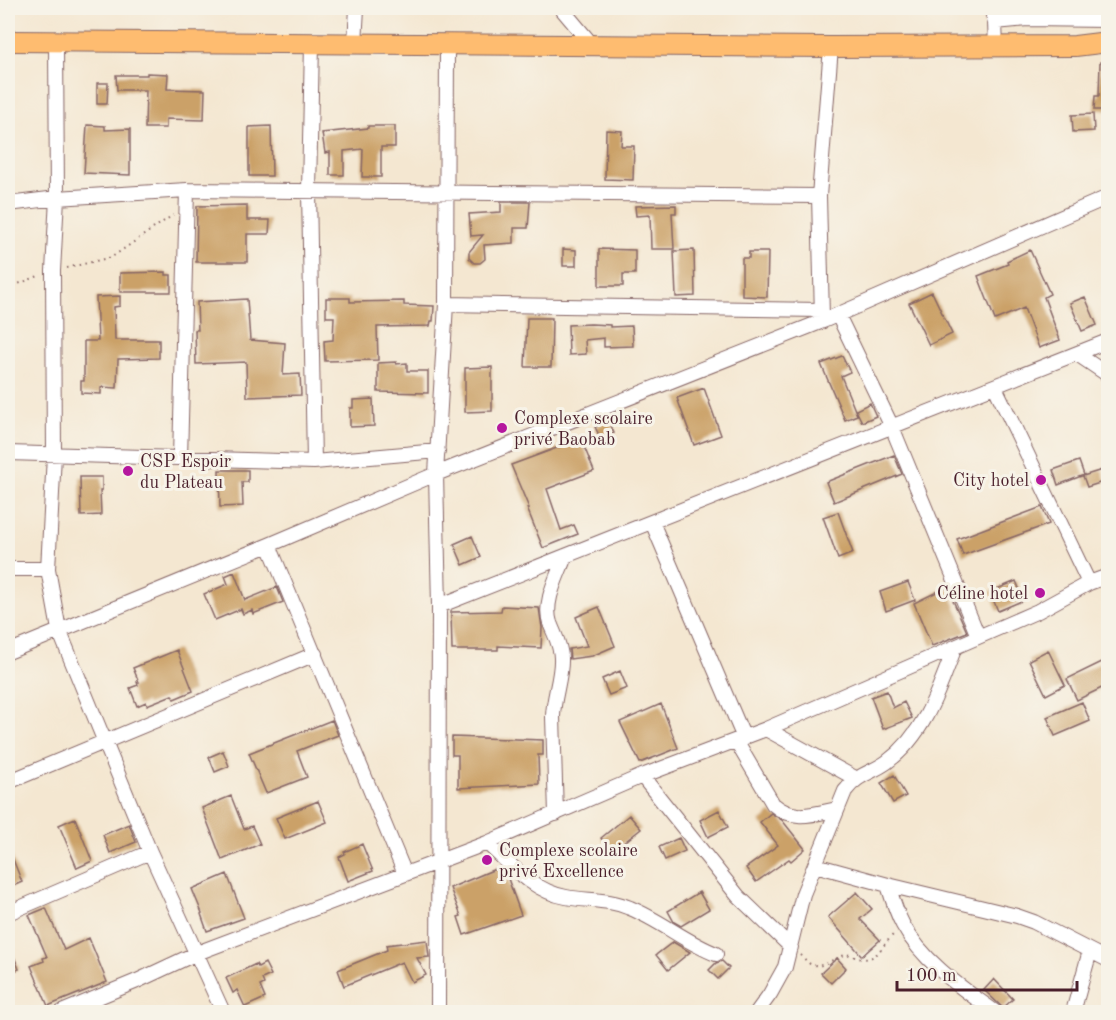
<svg xmlns="http://www.w3.org/2000/svg" width="1116" height="1020" font-family="'Old Standard TT',serif">
  <style>
    .building { fill: #cba167 }
    .lines { fill: none; stroke-linecap: round; stroke-linejoin: round }
    .street-casing { stroke: #866565; stroke-width: 16 }
    .primary-casing { stroke: #866565; stroke-width: 22 }
    .path { stroke: #866565; stroke-width: 2; stroke-dasharray: 1.5 4.5; stroke-linecap: butt }
    .street { stroke: #fff; stroke-width: 14 }
    .primary { stroke: #febc70; stroke-width: 20 }
    .poi-dot { fill: #b5179e; stroke: #f7f3e8; stroke-width: 2 }
    .labels { text-anchor: middle; stroke-width: 6; stroke-linejoin: round; paint-order: stroke }
    .poi-label { font-size: 18px; fill: #4a1f2b; stroke: #f7f3e8; text-anchor: start }
  </style>
  <rect width="100%" height="100%" fill="#f7f3e8"/>
  <filter id="ink" filterUnits="userSpaceOnUse"><feTurbulence type="fractalNoise" baseFrequency=".0167" numOctaves="2"/><feDisplacementMap in="SourceGraphic" scale="12" xChannelSelector="R" yChannelSelector="G"/><feConvolveMatrix kernelMatrix="1 2 1 2 8 2 1 2 1" color-interpolation-filters="sRGB"/></filter>
  <filter id="wash" filterUnits="userSpaceOnUse"><feTurbulence type="fractalNoise" baseFrequency=".008" numOctaves="4" result="noise"/><feDisplacementMap in="SourceGraphic" scale="24" xChannelSelector="R" yChannelSelector="G"/><feGaussianBlur stdDeviation="1.35" result="paint"/><feColorMatrix in="noise" values="0 0 0 0 0 0 0 0 0 0 0 0 0 0 0 0 0 1.4 0 .05"/><feComposite in="paint" operator="in"/></filter>
  <g filter="url(#wash)">
    <rect width="100%" height="100%" fill="#f4e7d1"/>
    <g id="blocks">
      <path class="building" d="M1100,62H1108V110H1094L1095,96H1099Z
        M147,73L168,74L167,89L205,90L204,120L166,119V128H145L146,90H117L116,75H147Z
        M97,83H108L107,104H97Z
        M1093,114L1094,131L1073,132L1072,115Z
        M87,125L105,126V130L130,129V175L84,173Z
        M271,126L272,176H249V127Z
        M368,126H395V147H381V177H362L363,149L344,151V175H330V152L325,153L322,133L368,128Z
        M606,130L622,131L621,146H634L633,180L605,179Z
        M501,202H530L528,228H514V243L484,245L485,259L480,263H474L469,258V252L483,235L471,236L469,214L501,212Z
        M247,205V220H270L269,234H247V262H196L197,206Z
        M676,205V213H672L674,249H651L650,215L636,216L635,206Z
        M563,249L576,250V266H563Z
        M599,249L635,250V274H623V286H599Z
        M694,250L695,296L676,297L674,251Z
        M1030,250L1050,294L1044,297L1060,340L1039,348L1024,308L995,320L978,276L1008,264L1007,261Z
        M749,252H768L767,297L742,296V258H749Z
        M166,272V275H171V292H120V273Z
        M932,292L952,334L929,345L909,303Z
        M120,296V306L114,307L115,340H159V358L118,359L117,388L101,387V394L81,393V381H84V341H98L96,297Z
        M1085,297L1097,325L1082,331L1070,303Z
        M326,298H350V302L404,301V305L434,306L433,321H431L430,326L377,327L378,360L325,361L324,341L333,340L334,317H326Z
        M247,299L250,340L285,343L283,375L300,374L301,395L247,397L246,362L196,364L195,330H198L197,302Z
        M527,318H552L551,367H525Z
        M591,324L610,325V327L632,326L633,346L604,347V338L585,340L586,354L569,355L568,325Z
        M842,356L850,372L841,376L857,415L845,420L821,364Z
        M396,362V364L407,363V371H428V393L378,392V363Z
        M492,367V411L465,412V368Z
        M704,388L721,435L694,445L677,398Z
        M373,399L374,426L350,427V408H353V400Z
        M870,403L876,416L862,422L856,410Z
        M609,421L614,433L601,439L595,427Z
        M581,439L594,471L547,489L561,530L574,525L578,534L543,548L527,508H529L511,465Z
        M894,455L902,474L834,502L826,482Z
        M1079,461L1084,475L1058,485L1053,470Z
        M219,470H248V482H242L243,506L220,507Z
        M1102,470L1106,481L1087,487L1083,476Z
        M80,477H102V490H100L101,515L81,516Z
        M1042,507L1049,524L963,555L957,539Z
        M838,512L853,553L838,559L823,517Z
        M472,536L481,557L463,565L454,544Z
        M234,572L245,600L277,587L283,602L253,614L252,610L243,614L241,609L215,620L204,594L228,584L225,576Z
        M1016,581L1024,600L998,611L990,592Z
        M908,582L915,600L886,611L880,592Z
        M947,587L967,632L932,646L914,603Z
        M502,606L539,608L542,628L541,648L498,646V650H452L451,612L501,611Z
        M599,607L615,646L592,656L570,659L569,649L587,646L576,617Z
        M177,650L193,691L174,699L172,695L147,705L146,702L137,706L130,688L138,685L137,682H139L133,668Z
        M1048,650L1065,685L1046,695L1029,660Z
        M1108,659V685L1077,700L1067,679Z
        M620,671L627,688L609,695L602,679Z
        M887,691L893,708L904,702L912,718L883,729L871,697Z
        M1082,702L1090,721L1055,736L1047,717Z
        M661,704L678,748L640,763L620,722Z
        M332,720L338,735L297,751L307,777L266,793L249,753Z
        M452,737L543,740V755H538L539,784L458,788V755H452Z
        M223,751L229,766L215,772L209,757Z
        M894,775L906,796L893,803L881,783Z
        M231,796L244,829L252,826L260,844L222,860L202,808Z
        M318,801L327,822L285,839L276,818Z
        M719,810L728,827L708,837L700,820Z
        M771,813L782,820L805,849L791,861L789,859L756,882L746,868L778,845L760,822Z
        M629,815L641,829L612,852L601,838Z
        M75,818L92,861L77,868L59,825Z
        M129,824L136,842L110,853L103,835Z
        M679,838L685,851L665,860L659,847Z
        M362,844L373,871L348,881L339,857L345,854L344,852Z
        M8,847L22,882L8,888Z
        M500,867L506,873L521,915L464,935L458,917L461,916L450,888Z
        M227,874L244,918L207,931L201,914L202,913L192,889Z
        M699,892L709,909L681,926L674,922L668,911Z
        M857,892L872,909L860,919L880,940L862,956L828,917Z
        M46,908L64,950L89,938L107,982L48,1006L31,966L44,961L43,958L47,957L29,915Z
        M427,940L429,957L417,958L426,975L412,982L402,962L344,986L338,970L387,950L386,945Z
        M8,942L19,969L8,973Z
        M673,942L690,952L668,970L656,955Z
        M837,958L846,968L831,983L821,973Z
        M722,961L729,968L718,979L709,970L716,963Z
        M265,963L271,975L262,979L264,984L260,986L265,998L245,1007L237,990L233,993L226,978L256,964L258,967Z
        M994,979L1013,999L1003,1008L984,990Z"/>
    </g>
  </g>
  <g filter="url(#ink)">
    <use href="#blocks" fill-opacity="0" stroke="#866565" stroke-width="1.5"/>
    <g class="lines">
      <defs>
        <path id="street" d="M561,8L593,46
          M991,8L995,22L996,47
          M995,22L1027,19L1108,20
          M56,42L57,198L53,271L54,455L48,569L59,630L150,852L223,1012
          M312,43L309,191L314,462
          M355,43L357,8
          M8,204L57,198L187,190L819,196
          M446,304L821,310
          M838,315L892,427L978,636
          M822,317L819,196L831,47
          M1077,354L1108,375
          M995,387L1089,583
          M8,453L314,462L438,451
          M180,458L187,190
          M652,522L744,738
          M269,545L405,874
          M8,569H48
          M439,606L1108,341
          M8,652L269,545L436,474L823,321L1108,197
          M766,729L855,778
          M736,741L773,804C793,822 814,814 837,809
          M642,776L738,896L791,947
          M8,782L315,654
          M556,814L553,717C553,698 562,676 561,658C561,645 554,634 550,623C543,601 558,576 565,556
          M487,843C511,865 533,891 566,897C587,901 610,899 630,908C660,920 685,942 716,954
          M815,865L888,885L1017,916L1034,922L1108,960
          M888,885C892,898 896,912 903,925C923,962 962,988 995,1012
          M8,913L150,852
          M62,1012L137,981L197,953L487,843L642,776L766,729L1038,611L1089,583L1108,576
          M438,1012L439,606L436,474L446,304L447,45
          M757,1012L770,994L785,967L803,894L845,791C859,773 870,774 887,762C925,734 939,689 955,647
          M1073,1012L1090,951"/>
        <path id="primary" d="M8,41L831,47L1075,46L1108,42"/>
      </defs>
      <use href="#street" class="street-casing"/>
      <use href="#primary" class="primary-casing"/>
      <path class="path" d="M67,268L112,257L173,215
        M8,288L41,275
        M800,955L810,964L819,966L847,954C877,967 876,951 895,933"/>
      <use href="#street" class="street"/>
      <use href="#primary" class="primary"/>
    </g>
  </g>
  <g class="poi-dot">
    <circle cx="502" cy="428" r="6"/>
    <circle cx="128" cy="471" r="6"/>
    <circle cx="1041" cy="480" r="6"/>
    <circle cx="1040" cy="593" r="6"/>
    <circle cx="487" cy="860" r="6"/>
  </g>
  <g class="labels">
    <g class="poi-label">
      <text x="514" y="424">Complexe scolaire<tspan x="514" dy="21">privé Baobab</tspan></text>
      <text x="140" y="467">CSP Espoir<tspan x="140" dy="21">du Plateau</tspan></text>
      <text x="1029" y="486" text-anchor="end">City hotel</text>
      <text x="1028" y="599" text-anchor="end">Céline hotel</text>
      <text x="499" y="856">Complexe scolaire<tspan x="499" dy="21">privé Excellence</tspan></text>
    </g>
  </g>
  <rect width="1116" height="1020" fill="none" stroke="#f7f3e8" stroke-width="30"/>
  <path d="M897 981v9h180v-9" fill="none" stroke="#4a1f2b" stroke-width="3"/>
  <text x="906" y="981" font-size="18" fill="#4a1f2b" stroke="#f7f3e8" stroke-width="4.5" paint-order="stroke">100 m</text>
</svg>
